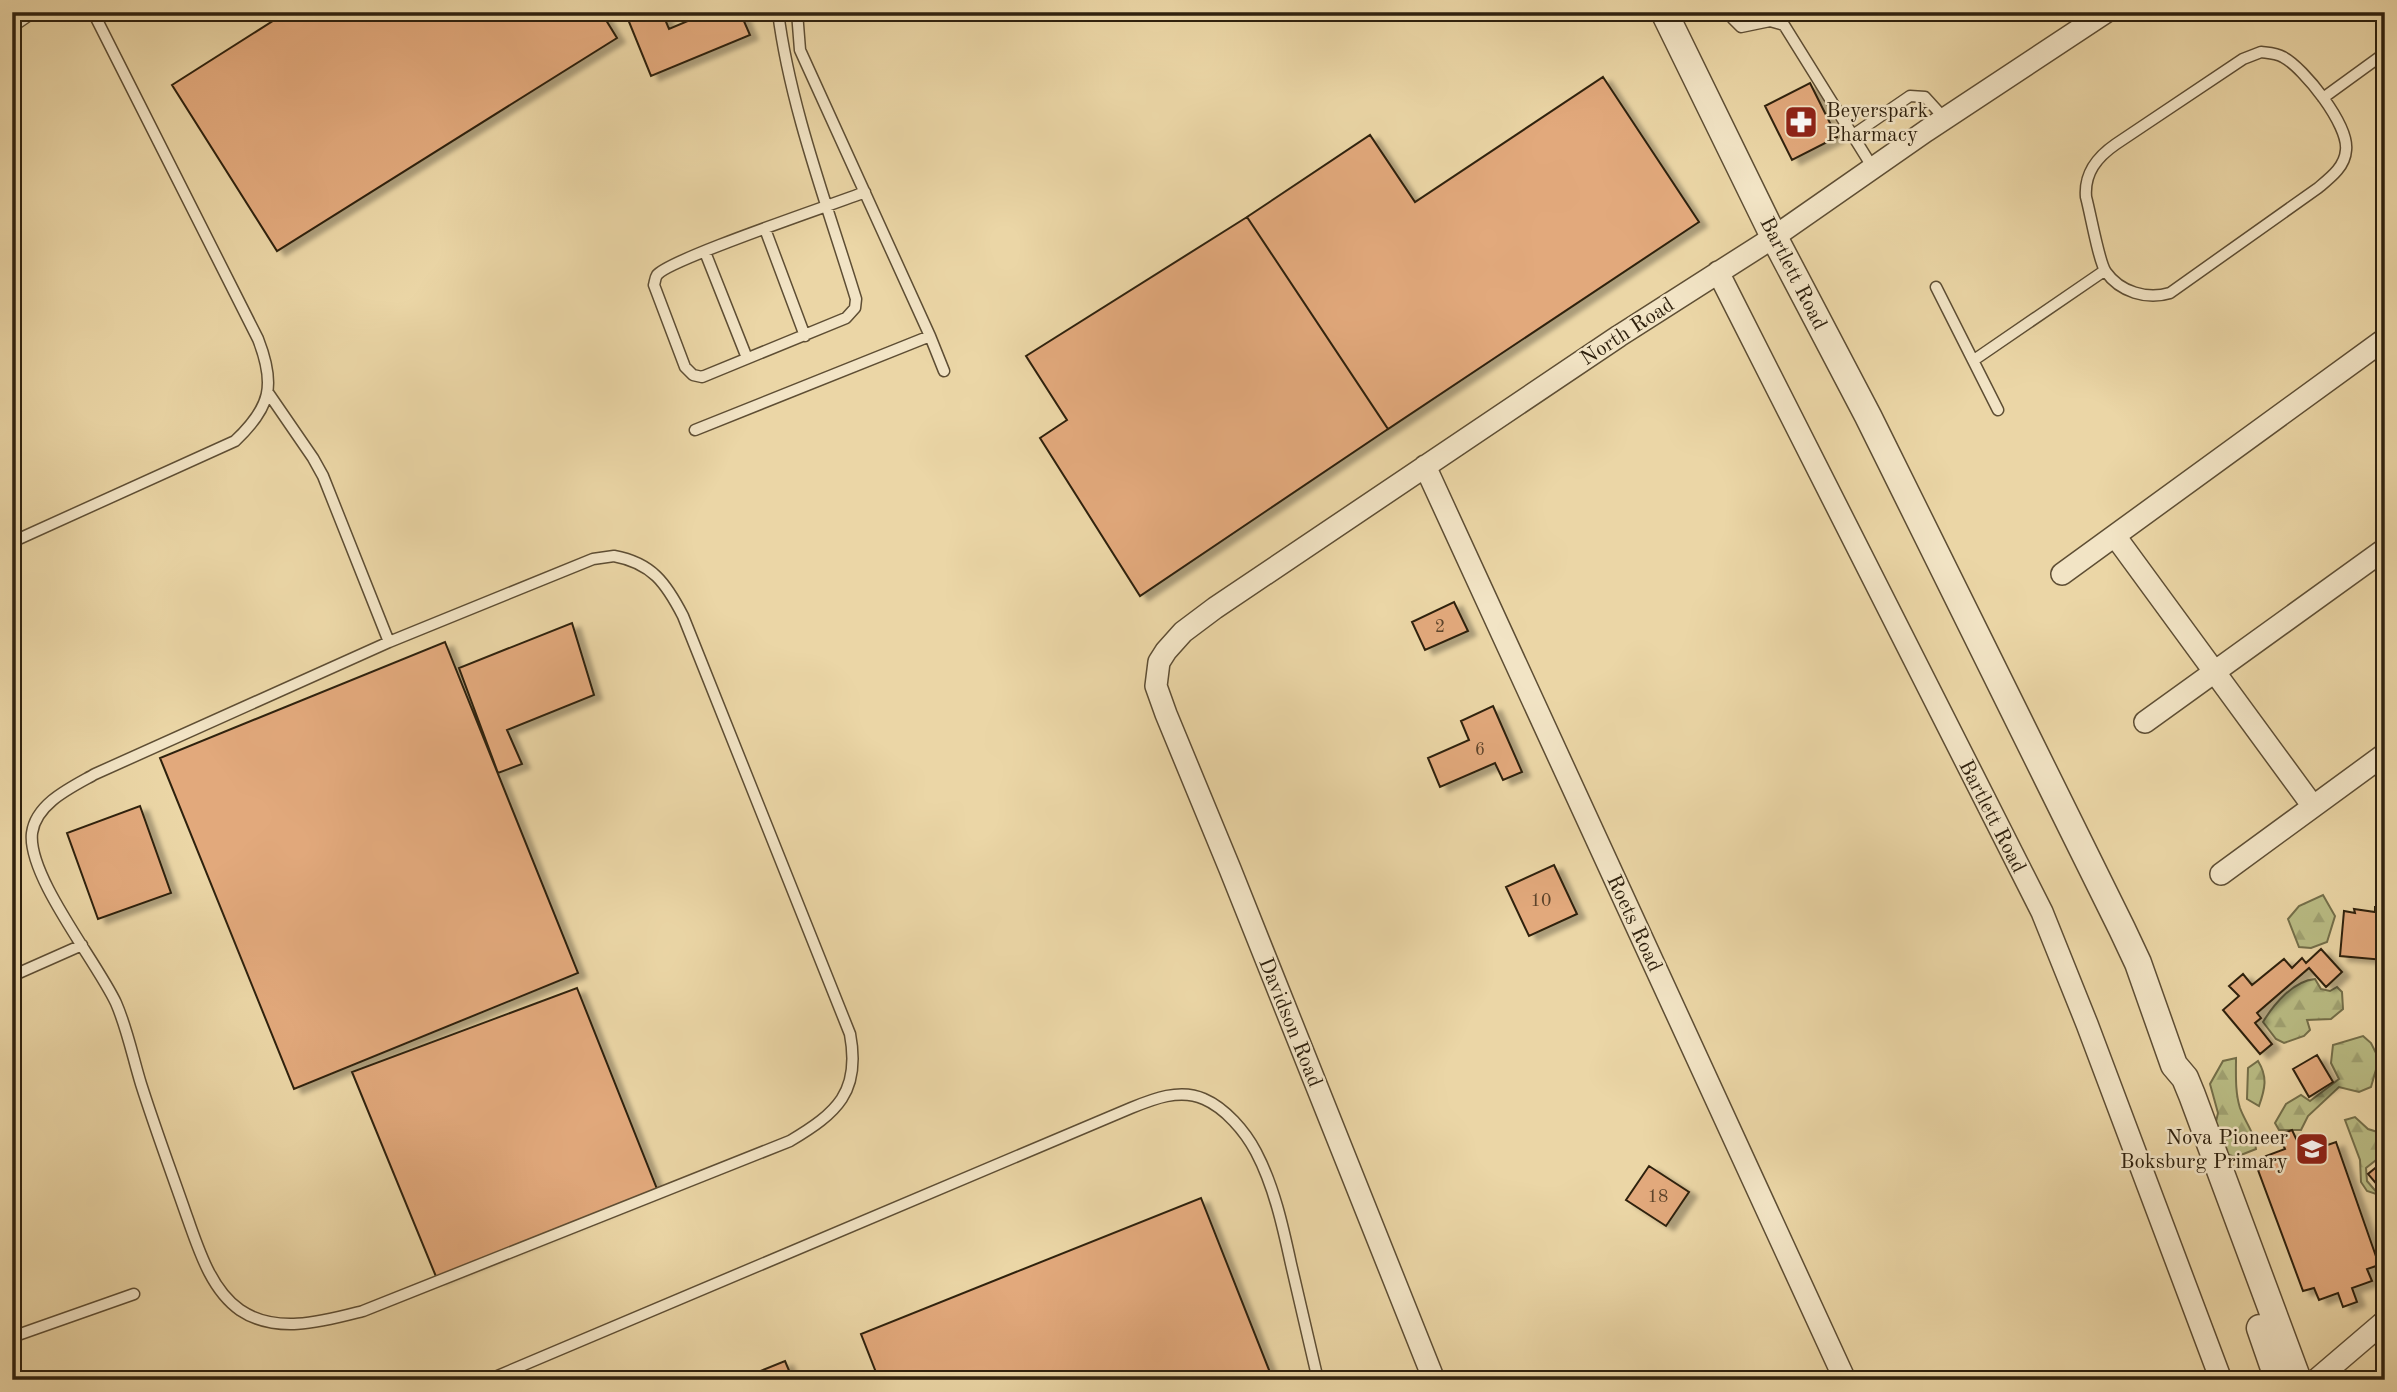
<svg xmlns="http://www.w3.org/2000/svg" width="2397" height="1392" font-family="'Old Standard TT',serif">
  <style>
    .forest { fill: url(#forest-firs); stroke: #746f4a; stroke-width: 2 }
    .building { fill: #e2a97c; stroke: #2f210e; stroke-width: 2; filter: url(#shadow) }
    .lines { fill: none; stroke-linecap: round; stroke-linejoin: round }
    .service-casing { stroke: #5e4e34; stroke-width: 13 }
    .minor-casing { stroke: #5e4e34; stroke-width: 24 }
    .tertiary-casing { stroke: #5e4e34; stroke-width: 29 }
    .service { stroke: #f2e4c5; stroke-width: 10 }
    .minor { stroke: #f2e4c5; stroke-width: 21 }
    .tertiary { stroke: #f2e4c5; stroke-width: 26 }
    .labels { text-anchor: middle; stroke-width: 5; stroke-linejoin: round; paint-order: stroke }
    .number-label { font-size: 18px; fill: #5c432a }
    .poi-label { font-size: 21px; fill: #2f210e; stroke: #f2e4c5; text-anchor: start }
    .street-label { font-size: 21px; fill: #2f210e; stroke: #f2e4c5 }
  </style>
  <defs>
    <pattern id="forest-firs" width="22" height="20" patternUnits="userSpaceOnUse" patternTransform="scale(1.75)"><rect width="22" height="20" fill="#babd85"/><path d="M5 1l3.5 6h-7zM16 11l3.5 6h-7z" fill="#a0a272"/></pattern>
    <filter id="shadow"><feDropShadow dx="8" dy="4.5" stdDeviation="2" flood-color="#0004"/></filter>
  </defs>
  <rect width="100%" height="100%" fill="#ebd6a6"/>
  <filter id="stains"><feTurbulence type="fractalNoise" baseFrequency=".00286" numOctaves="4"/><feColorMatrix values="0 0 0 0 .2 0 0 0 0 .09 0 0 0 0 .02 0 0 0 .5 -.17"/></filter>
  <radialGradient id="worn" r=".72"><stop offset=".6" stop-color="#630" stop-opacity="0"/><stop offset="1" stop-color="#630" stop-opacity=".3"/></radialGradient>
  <path class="forest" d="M2323,895L2335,916L2327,942L2311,948L2299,947L2288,919L2299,906Z
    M2315,979L2321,989L2330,991L2337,987L2342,992L2343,1009L2331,1019L2307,1020L2310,1030L2304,1036L2284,1043L2276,1039L2263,1022C2274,1004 2293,981 2315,979Z
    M2363,1036L2371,1043L2379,1059L2371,1087L2359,1092L2339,1087L2308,1116L2301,1130H2279L2275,1123L2286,1104L2301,1095L2310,1101L2339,1079L2331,1063L2333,1045Z
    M2236,1058C2236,1075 2235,1092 2240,1108C2246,1124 2254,1131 2256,1149L2236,1157L2222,1153L2215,1126L2218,1113L2210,1084L2223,1061Z
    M2258,1061C2268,1077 2265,1089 2259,1106L2247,1099L2248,1068Z
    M2385,1086V1153L2366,1168L2367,1181L2379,1195L2367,1191L2361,1182L2360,1160L2345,1120L2355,1117L2368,1129L2381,1133L2379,1101Z"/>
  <path class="building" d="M287,12H601L617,38L277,251L172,85Z
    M625,12H662L669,29L709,12H740L750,35L651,76Z
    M1603,77L1699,222L1388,429L1247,217L1370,135L1415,202Z
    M1810,83L1837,137L1792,160L1765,106Z
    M1247,217L1388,429L1140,596L1040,438L1067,420L1026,356Z
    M1454,602L1468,631L1425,650L1412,622Z
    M572,623L594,695L507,730L522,764L498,773L459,668Z
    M445,642L578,973L294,1089L160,758Z
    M1493,706L1522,772L1503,780L1495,763L1440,787L1428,758L1469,740L1461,721Z
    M140,806L171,893L98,919L67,833Z
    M1554,865L1577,914L1529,936L1506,887Z
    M2375,907H2385L2384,960L2340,956L2344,911L2355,913L2354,909L2375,912Z
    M2321,949L2342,972L2326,987L2309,968L2257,1013L2261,1018L2255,1023L2272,1044L2260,1054L2223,1010L2239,996L2229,986L2243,974L2252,985L2284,959L2292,968L2302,958L2306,963Z
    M577,988L657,1189L437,1279L352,1072Z
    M2317,1055L2333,1082L2309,1097L2293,1069Z
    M2292,1130L2299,1145L2318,1137L2322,1147L2336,1142L2379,1265L2367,1269L2372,1281L2352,1288L2357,1302L2343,1307L2338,1293L2319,1300L2314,1288L2303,1291L2258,1170L2270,1165L2266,1156L2285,1149L2279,1135Z
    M2385,1160V1194L2368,1174Z
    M1649,1166L1689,1192L1666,1226L1626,1200Z
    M1201,1198L1273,1380H879L861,1334Z
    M785,1361L793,1380H738Z"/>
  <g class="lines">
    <defs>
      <path id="service" d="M778,12C790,107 828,207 856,299L855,308L846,318L702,377L693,375L685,367L654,285C655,282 655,278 657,275C669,259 835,204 865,192
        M797,12L800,50L930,336
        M1729,12L1733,19L1741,27L1770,21L1784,25L1873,168
        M12,27L34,12
        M2261,52C2269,53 2276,53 2283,57C2304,68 2349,125 2346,150C2345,167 2330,178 2318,188L2170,293C2147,300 2120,292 2106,272C2099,263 2090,211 2086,197C2084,173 2097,157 2116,144L2243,59Z
        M2323,98L2385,53
        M1853,135L1910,96L1925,97L1945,119
        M765,229L805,336
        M705,252L747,358
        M1936,287L1998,410
        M1974,360L2104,271
        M269,394L313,458L323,476L389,642
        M695,430L930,336L944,371
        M12,542L235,441C271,407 276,385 258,339L93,12
        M614,556C652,563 666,583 683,616L850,1034C861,1092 837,1113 790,1141L363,1311C324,1321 277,1335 240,1310C210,1289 198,1247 186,1214C171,1171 155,1128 141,1084C133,1058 127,1028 116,1003C97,962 27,876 32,833C36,803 72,787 95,774L389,642L593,559Z
        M12,976L82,945
        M12,1337L134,1294
        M1587,1379V1380
        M488,1380L1131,1108C1153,1099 1180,1088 1204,1099C1225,1108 1245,1131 1256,1152C1274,1186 1283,1227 1291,1264C1300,1303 1309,1341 1318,1380"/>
      <path id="minor" d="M1718,272L2042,912L2087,1024L2221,1380
        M1425,466L1845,1380
        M2115,536L2312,805
        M2062,574L2385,339
        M2145,722L2385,549
        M2221,874L2385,754
        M1434,1380L1230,869L1166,714L1156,686L1159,662L1166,651L1183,632L1215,608L1619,336L1774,237L1926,131L2106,12
        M2316,1380L2385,1321"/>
      <path id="tertiary" d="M1664,12L1774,237L1868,416L2122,929L2138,963L2174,1065L2185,1078L2192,1095L2298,1380
        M2260,1328L2278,1380"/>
    </defs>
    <use href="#service" class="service-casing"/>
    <use href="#minor" class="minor-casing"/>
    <use href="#tertiary" class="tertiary-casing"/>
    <use href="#service" class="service"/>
    <use href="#minor" class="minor"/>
    <use href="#tertiary" class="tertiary"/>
  </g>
  <defs>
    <symbol id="pharmacy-square" viewBox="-11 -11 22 22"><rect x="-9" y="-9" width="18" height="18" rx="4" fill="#8f2418" stroke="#f2e4c5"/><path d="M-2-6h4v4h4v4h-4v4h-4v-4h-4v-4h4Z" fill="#fff"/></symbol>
    <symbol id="school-square" viewBox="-11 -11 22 22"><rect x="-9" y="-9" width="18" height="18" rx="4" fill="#8f2418" stroke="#f2e4c5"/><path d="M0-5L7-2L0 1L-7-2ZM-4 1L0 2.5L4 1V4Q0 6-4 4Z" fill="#fff"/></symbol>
  </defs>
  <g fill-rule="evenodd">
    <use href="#pharmacy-square" x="1782" y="103" width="38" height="38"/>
    <use href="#school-square" x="2293" y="1130" width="38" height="38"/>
  </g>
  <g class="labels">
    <g class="number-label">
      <text x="1440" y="632">2</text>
      <text x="1480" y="755">6</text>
      <text x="1541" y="906">10</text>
      <text x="1658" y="1202">18</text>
    </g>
    <g class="poi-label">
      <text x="1826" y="117">Beyerspark<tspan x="1826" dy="24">Pharmacy</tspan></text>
      <text x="2288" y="1144" text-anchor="end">Nova Pioneer<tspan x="2288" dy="24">Boksburg Primary</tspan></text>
    </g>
    <g class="street-label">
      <text transform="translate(1794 273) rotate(63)" y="7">Bartlett Road</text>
      <text transform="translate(1627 331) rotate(-33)" y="7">North Road</text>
      <text transform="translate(1993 816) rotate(63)" y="7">Bartlett Road</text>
      <text transform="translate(1635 923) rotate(65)" y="7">Roets Road</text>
      <text transform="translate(1291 1022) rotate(68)" y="7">Davidson Road</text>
    </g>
  </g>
  <rect width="2397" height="1392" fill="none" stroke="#ebd6a6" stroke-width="42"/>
  <rect x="14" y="14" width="2369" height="1364" fill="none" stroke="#2f210e" stroke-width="3.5"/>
  <rect x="21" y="21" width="2355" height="1350" fill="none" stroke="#2f210e" stroke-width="2"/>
  <rect width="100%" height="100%" filter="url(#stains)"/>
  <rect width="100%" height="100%" fill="url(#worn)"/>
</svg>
